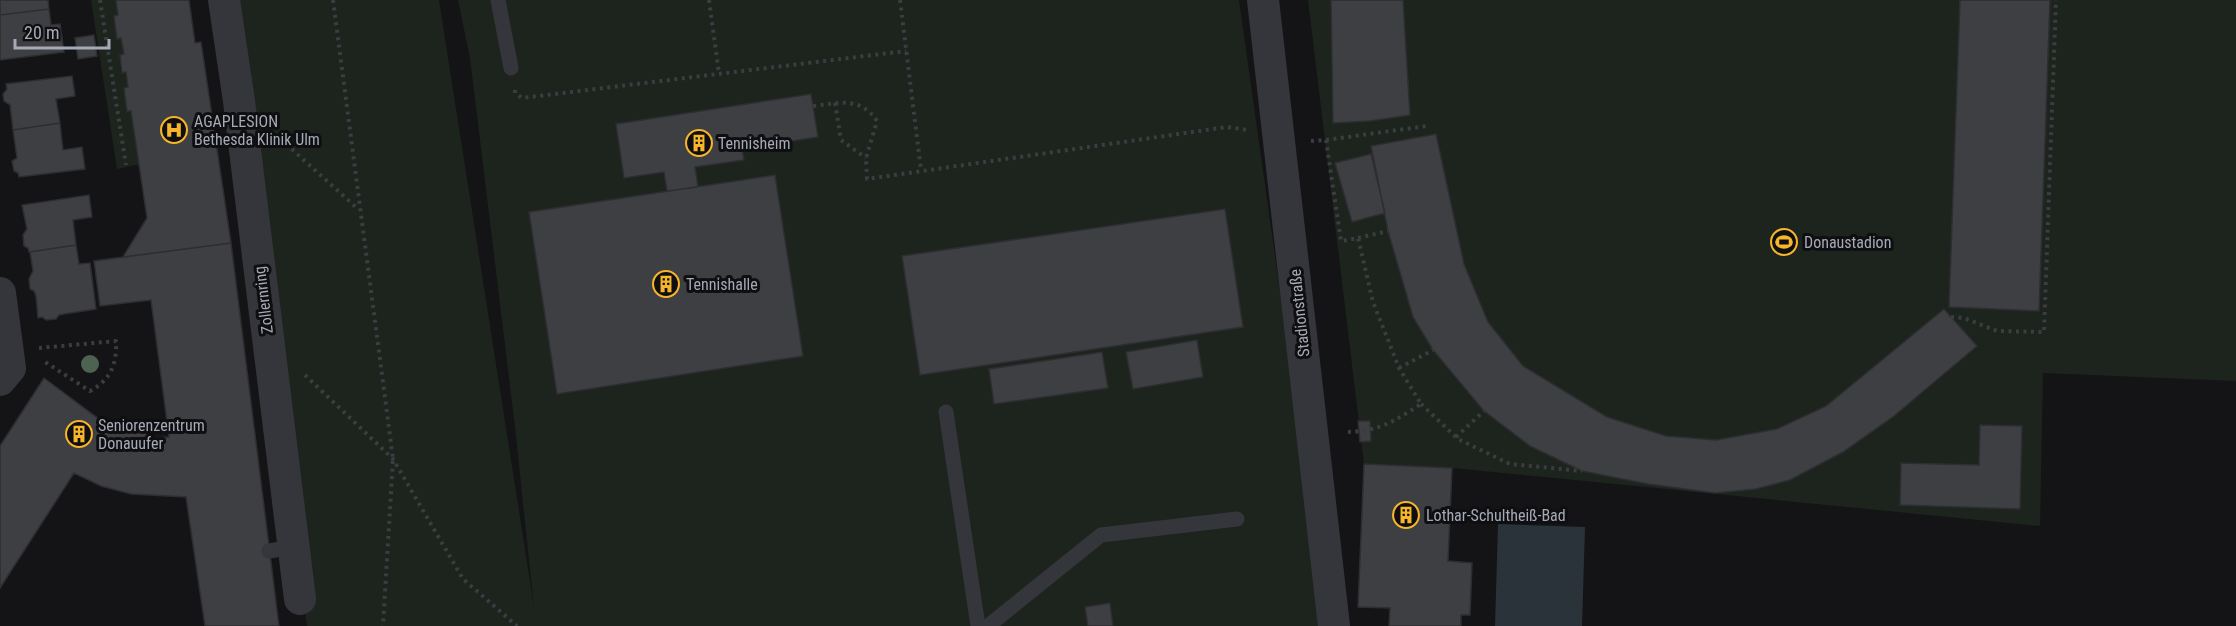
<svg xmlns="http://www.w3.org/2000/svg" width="2236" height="626" font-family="'Roboto Condensed',sans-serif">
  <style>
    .green { fill: #1c241d }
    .water { fill: #2a333a }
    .building { fill: #3e3f43; stroke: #2e2e32; stroke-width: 1.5 }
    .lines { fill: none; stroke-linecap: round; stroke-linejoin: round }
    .path { stroke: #3b3d42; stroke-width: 4; stroke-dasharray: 3 4.5; stroke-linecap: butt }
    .lane { stroke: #35363b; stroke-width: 15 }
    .street { stroke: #35363b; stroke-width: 32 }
    .tree { fill: #4d6250 }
    .labels { text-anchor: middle; stroke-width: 6; stroke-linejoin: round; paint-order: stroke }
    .poi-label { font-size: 16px; fill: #a5aab7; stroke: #0f0f11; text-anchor: start }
    .street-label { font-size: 16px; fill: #a5aab7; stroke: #0f0f11 }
  </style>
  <rect width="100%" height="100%" fill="#141416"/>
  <path class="green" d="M91,0H116L118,15L114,16L117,39L121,38L124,54L120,55L121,72H126L128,87L125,88L127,111H131L140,164L117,169Z
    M233,0H439L534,607L515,427L470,58L458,0H1239L1327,626H307Z
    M1308,0H2236V381L2043,373L2040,526L1452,468L1364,464Z"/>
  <path class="water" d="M1498,524L1585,527L1582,626H1495Z"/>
  <path class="building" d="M0,0H48L49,9L0,15Z
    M116,0H189L195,43L201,42L231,243L123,257L147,218L131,111H127L124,88L128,87L126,72L122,73L120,55L124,54L121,38L117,39L114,16L118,15Z
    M1331,0H1403L1410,115L1370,121L1333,123Z
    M1960,0H2050L2039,311L1949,307Z
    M49,9L51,25L60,24L64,52L0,60V15Z
    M94,35L97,56L78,59L75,38Z
    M72,76L75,96L56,99L60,123L13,130L10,105L4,101L3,94L7,89L6,84Z
    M811,94L818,137L742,149L744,160L695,167L698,187L667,191L664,172L624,178L616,124Z
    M60,123L63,150L82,147L85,169L19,177L18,173L14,171L12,161L17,158L13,130Z
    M1436,134L1464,264L1488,322L1523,366L1607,417L1666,436L1716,440L1777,429L1826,406L1944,309L1977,346L1894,416L1843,452L1790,480L1756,489L1715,493L1648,484L1582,471L1530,446L1484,411L1433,350L1413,317L1388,231L1371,146Z
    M1371,154L1385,213L1352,222L1335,163Z
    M775,175L803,356L557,394L529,212Z
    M89,195L92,217L73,220L76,245L29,252L28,248L24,246L23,235L27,229L22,205Z
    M1225,209L1243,327L920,375L902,256Z
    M231,243L279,626H205L186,497L131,494L101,486L74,473L0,588V446L44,378L99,419L121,431L125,421L152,428L150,438L169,437L151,300L100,306L94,261Z
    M76,245L79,264L90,263L96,309L64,314L59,315L56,319L46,320L42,317L38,318L36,296L34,291L30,289L29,279L33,271L30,252Z
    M1197,340L1203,377L1133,389L1126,352Z
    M1102,352L1108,388L994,404L989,369Z
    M1358,421H1370L1371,441L1360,442Z
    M1980,425L2022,426L2020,509L1900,505L1901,463L1979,465Z
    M1364,464L1452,468L1448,561L1472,563L1470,615H1461V626H1389L1390,608L1358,607Z
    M1110,603L1113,626H1088L1085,607Z"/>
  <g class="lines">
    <path class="path" d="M100,0L126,165
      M333,0L393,459L383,626
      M709,0L719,74
      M900,0L921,170
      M515,90V93L522,98L906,51
      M835,103L841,140L866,158
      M813,106C839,103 860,96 877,121L866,158L867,179L1227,127L1248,130
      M275,134L358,209
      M1326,140L1427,126
      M1311,141L1326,140L1341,241L1358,238L1373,302L1399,368L1421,404C1393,422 1378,432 1344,432
      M1358,238L1388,231
      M1951,317L1964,318L1997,331L2044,332L2056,0
      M39,348L116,341C117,363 111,380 90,391L42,360
      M1399,368L1433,350
      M305,375L393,459L463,579L517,626
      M1421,404L1458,439L1510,464L1582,471
      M1456,437L1484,411"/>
    <path class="lane" d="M498,0L511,68
      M946,412L978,626
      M269,551L294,547
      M988,626L1101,535L1237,519"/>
    <path class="street" d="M224,0L239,101L300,599
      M1263,0L1334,626
      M0,293L10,368L0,380"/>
  </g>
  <circle class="tree" cx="90" cy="364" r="9"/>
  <defs>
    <symbol id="hospital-ring" viewBox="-11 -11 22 22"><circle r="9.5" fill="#0f0f11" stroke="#f7b52b" stroke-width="1.5"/><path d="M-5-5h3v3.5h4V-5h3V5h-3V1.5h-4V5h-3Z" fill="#f7b52b"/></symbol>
    <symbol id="building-ring" viewBox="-11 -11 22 22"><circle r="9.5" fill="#0f0f11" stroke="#f7b52b" stroke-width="1.5"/><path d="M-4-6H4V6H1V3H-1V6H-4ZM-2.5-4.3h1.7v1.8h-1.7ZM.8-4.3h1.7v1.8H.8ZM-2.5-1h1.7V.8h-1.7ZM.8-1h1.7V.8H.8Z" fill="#f7b52b"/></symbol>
    <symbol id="stadium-ring" viewBox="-11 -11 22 22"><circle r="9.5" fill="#0f0f11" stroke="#f7b52b" stroke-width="1.5"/><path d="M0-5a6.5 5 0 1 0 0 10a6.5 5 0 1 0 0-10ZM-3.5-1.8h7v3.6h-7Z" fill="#f7b52b"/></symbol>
  </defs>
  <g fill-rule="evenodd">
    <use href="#hospital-ring" x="159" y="115" width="30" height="30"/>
    <use href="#building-ring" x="684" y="128" width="30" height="30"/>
    <use href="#stadium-ring" x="1769" y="227" width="30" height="30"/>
    <use href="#building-ring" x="651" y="269" width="30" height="30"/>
    <use href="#building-ring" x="64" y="419" width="30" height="30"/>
    <use href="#building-ring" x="1391" y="500" width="30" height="30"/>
  </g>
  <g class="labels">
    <g class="poi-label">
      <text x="194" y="127">AGAPLESION<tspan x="194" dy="18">Bethesda Klinik Ulm</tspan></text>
      <text x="718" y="149">Tennisheim</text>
      <text x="1804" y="248">Donaustadion</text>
      <text x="686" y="290">Tennishalle</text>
      <text x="98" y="431">Seniorenzentrum<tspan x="98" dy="18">Donauufer</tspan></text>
      <text x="1426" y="521">Lothar-Schultheiß-Bad</text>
    </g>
    <g class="street-label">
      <text transform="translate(263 300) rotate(-97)" y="6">Zollernring</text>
      <text transform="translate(1299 313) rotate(-96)" y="6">Stadionstraße</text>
    </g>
  </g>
  <path d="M15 39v9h94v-9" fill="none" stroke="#a5aab7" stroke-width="3"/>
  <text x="24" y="39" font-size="18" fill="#a5aab7" stroke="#0f0f11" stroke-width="4.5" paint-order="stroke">20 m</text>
</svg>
